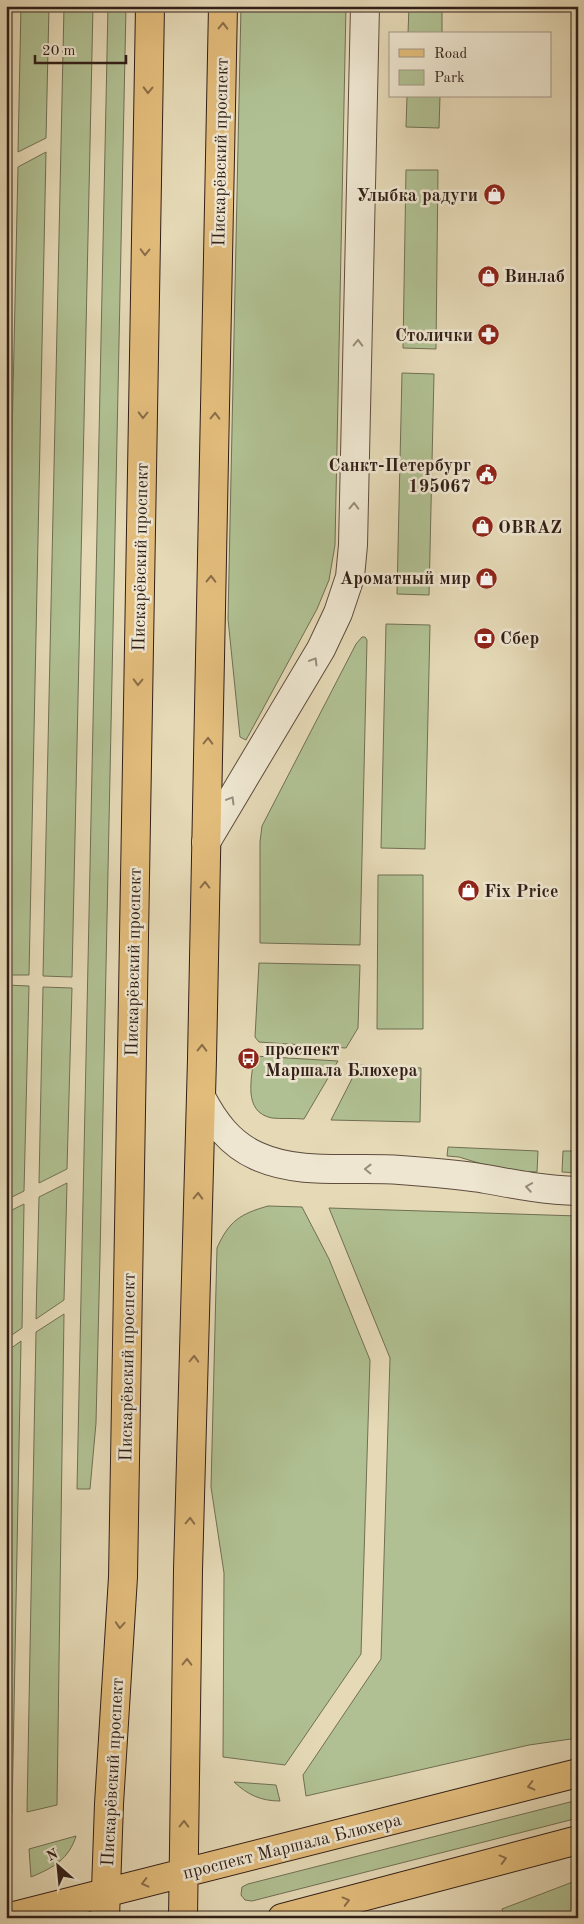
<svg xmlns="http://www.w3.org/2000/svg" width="584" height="1924" font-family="'Old Standard TT',serif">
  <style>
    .green { fill: #b0c092; stroke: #706f54 }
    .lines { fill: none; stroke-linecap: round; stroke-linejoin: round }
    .street-casing { stroke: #5e4d3f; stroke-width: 30 }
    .primary-casing { stroke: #311e17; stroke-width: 30 }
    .street { stroke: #eee6d0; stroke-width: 28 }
    .primary { stroke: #e2bc7b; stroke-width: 28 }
    .oneway { stroke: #8a6d49 }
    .oneway2 { stroke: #998c7d }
    .labels { text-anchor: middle; stroke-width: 5; stroke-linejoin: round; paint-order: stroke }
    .street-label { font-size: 18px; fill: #311e17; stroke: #eee6d0 }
    .poi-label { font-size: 18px; font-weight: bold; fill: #311e17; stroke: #eee6d0; text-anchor: start }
  </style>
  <rect width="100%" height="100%" fill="#e5d9b6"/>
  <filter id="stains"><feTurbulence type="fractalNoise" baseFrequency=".004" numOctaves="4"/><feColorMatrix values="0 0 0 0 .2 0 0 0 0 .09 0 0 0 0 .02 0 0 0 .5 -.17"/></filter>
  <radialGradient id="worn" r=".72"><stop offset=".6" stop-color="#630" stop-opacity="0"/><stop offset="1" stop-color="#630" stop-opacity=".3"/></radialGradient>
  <path class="green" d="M21,6H49L46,138L18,152Z
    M64,6H93L72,977L43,976Z
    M108,6H126L100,1256L96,1423L90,1489H77Z
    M241,6H346L335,545L329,580L317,609L246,740L240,737L228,619Z
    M409,6H442V34H408Z
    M407,96H440L439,128L406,127Z
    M46,152L29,975H6V709L18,167Z
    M406,170H438L436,349L403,348Z
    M402,373L434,374L429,595L397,594Z
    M386,624L430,625L425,849L381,848Z
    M362,637H365L367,640L360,945L260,943V842L262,826L356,644Z
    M378,875H423V1029H377Z
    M259,963L360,965L358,1028L346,1048L259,1042L255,1037Z
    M6,985L29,986L24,1191L6,1200Z
    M43,987L72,988L67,1169L39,1183Z
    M254,1056L338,1061L304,1119C294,1118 282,1119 272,1118C242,1112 252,1078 254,1056Z
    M359,1065L421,1068L420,1122L331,1120Z
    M448,1147L538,1151L537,1172L501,1170L459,1157L447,1156Z
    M563,1151H578V1173L562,1172Z
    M67,1183L64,1300L36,1319L39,1197Z
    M24,1204L22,1328L6,1339V1213Z
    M268,1206L302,1207L329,1259L370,1360L361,1654L285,1765L223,1757L224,1573L211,1487L217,1248C229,1221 240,1214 268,1206Z
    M329,1208L578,1216V1738L529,1745L306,1796L303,1775L381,1659L390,1358Z
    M64,1314L57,1805L27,1812L36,1332Z
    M21,1341L12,1814L6,1815V1352Z
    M234,1782L276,1785L280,1801C261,1801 248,1795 234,1782Z
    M578,1800V1818L252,1901L245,1900L241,1895L242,1887L248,1884Z
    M76,1836C69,1859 53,1868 31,1877L29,1849Z
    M578,1880V1918H504L502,1909Z"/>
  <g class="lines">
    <defs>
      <path id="street" d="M206,842L321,649L338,613L350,577L353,545L365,6
        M201,1097C214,1122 230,1144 257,1156C301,1176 353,1166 400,1170C427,1172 454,1174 480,1178C513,1184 544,1190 578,1191"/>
      <path id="primary" d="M6,1918L578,1773
        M105,1918L109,1804L123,1577L150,6
        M183,1918L188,1570L202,1059L223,6
        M282,1918L578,1840"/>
    </defs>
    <use href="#street" class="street-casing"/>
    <use href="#primary" class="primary-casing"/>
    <use href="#street" class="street"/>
    <use href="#primary" class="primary"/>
  </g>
  <defs><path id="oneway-chevron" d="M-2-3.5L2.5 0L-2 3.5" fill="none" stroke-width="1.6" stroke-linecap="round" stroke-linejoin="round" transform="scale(1.25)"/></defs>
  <g class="oneway">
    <use href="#oneway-chevron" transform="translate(223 26) rotate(-89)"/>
    <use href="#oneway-chevron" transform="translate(148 90) rotate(91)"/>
    <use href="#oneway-chevron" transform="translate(145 252) rotate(91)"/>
    <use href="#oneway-chevron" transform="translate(143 415) rotate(91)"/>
    <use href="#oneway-chevron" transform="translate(215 416) rotate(-89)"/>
    <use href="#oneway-chevron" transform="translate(211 579) rotate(-89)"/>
    <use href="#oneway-chevron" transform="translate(138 682) rotate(91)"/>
    <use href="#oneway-chevron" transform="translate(208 741) rotate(-89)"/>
    <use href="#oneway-chevron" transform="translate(205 885) rotate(-89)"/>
    <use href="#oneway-chevron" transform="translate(202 1048) rotate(-89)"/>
    <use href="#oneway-chevron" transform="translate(198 1196) rotate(-88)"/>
    <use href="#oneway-chevron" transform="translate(194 1359) rotate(-88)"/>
    <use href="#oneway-chevron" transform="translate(190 1521) rotate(-88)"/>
    <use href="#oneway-chevron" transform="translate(120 1625) rotate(94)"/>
    <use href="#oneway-chevron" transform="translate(187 1662) rotate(-89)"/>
    <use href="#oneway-chevron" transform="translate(531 1786) rotate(166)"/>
    <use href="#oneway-chevron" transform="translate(184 1824) rotate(-89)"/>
    <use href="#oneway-chevron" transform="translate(503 1859) rotate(-15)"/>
    <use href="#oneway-chevron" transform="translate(145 1883) rotate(166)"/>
    <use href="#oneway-chevron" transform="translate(346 1901) rotate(-15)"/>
  </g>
  <g class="oneway2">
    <use href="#oneway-chevron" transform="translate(358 343) rotate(-89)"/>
    <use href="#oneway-chevron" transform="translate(354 506) rotate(-89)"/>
    <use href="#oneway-chevron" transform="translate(314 661) rotate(-59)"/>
    <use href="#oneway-chevron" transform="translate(231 800) rotate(-59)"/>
    <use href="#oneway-chevron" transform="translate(368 1169) rotate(-179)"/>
    <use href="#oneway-chevron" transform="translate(529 1187) rotate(-171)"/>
  </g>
  <defs>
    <symbol id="shop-disc" viewBox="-11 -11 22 22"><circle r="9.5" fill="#8f2418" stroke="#eee6d0"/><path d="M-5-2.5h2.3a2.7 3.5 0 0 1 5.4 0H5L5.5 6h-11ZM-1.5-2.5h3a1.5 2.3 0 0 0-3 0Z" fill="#fff"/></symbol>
    <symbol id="pharmacy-disc" viewBox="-11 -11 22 22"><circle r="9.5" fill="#8f2418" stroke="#eee6d0"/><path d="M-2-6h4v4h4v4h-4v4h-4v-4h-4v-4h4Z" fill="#fff"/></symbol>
    <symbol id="civic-disc" viewBox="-11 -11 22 22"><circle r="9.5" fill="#8f2418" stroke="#eee6d0"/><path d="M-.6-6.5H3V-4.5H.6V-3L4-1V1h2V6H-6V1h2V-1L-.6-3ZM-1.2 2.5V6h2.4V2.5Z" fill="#fff"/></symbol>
    <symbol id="bank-disc" viewBox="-11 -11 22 22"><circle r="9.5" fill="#8f2418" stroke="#eee6d0"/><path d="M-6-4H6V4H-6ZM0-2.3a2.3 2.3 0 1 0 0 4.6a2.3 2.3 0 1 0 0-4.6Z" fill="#fff"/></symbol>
    <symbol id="bus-disc" viewBox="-11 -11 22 22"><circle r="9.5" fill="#8f2418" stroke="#eee6d0"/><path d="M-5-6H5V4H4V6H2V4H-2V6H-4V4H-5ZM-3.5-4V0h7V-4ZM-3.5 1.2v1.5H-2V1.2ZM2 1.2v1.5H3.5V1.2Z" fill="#fff"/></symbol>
  </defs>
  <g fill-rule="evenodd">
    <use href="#shop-disc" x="482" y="182" width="25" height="25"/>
    <use href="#shop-disc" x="476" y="264" width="25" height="25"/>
    <use href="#pharmacy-disc" x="476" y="322" width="25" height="25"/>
    <use href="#civic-disc" x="474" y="462" width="25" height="25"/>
    <use href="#shop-disc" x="470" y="514" width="25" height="25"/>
    <use href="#shop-disc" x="474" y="566" width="25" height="25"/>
    <use href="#bank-disc" x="472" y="626" width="25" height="25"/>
    <use href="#shop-disc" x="456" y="878" width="25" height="25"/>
    <use href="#bus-disc" x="236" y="1046" width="25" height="25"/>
  </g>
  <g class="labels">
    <g class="street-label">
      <text transform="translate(220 152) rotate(-89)" y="6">Пискарёвский проспект</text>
      <text transform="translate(140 557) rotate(-89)" y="6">Пискарёвский проспект</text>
      <text transform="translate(133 962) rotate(-89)" y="6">Пискарёвский проспект</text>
      <text transform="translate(127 1367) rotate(-89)" y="6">Пискарёвский проспект</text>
      <text transform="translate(112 1772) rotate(-87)" y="6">Пискарёвский проспект</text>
      <text transform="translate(292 1846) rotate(-14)" y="6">проспект Маршала Блюхера</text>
    </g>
    <g class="poi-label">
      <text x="478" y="201" text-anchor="end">Улыбка радуги</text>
      <text x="504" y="282">Винлаб</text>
      <text x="473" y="341" text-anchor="end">Столички</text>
      <text x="471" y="471" text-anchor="end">Санкт-Петербург<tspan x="471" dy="21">195067</tspan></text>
      <text x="498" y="533">OBRAZ</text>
      <text x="471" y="584" text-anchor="end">Ароматный мир</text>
      <text x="500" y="644">Сбер</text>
      <text x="484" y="897">Fix Price</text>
      <text x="265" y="1055">проспект<tspan x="265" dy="21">Маршала Блюхера</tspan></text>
    </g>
  </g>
  <rect width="584" height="1924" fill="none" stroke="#e5d9b6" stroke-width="25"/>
  <rect x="8" y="8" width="569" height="1909" fill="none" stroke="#311e17" stroke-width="2.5"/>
  <rect x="12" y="12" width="559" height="1899" fill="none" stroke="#311e17"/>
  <rect x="389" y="32" width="162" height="65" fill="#eee6d0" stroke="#a29686"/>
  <rect x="399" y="49" width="25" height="8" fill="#e2bc7b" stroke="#a29686"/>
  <text x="434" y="58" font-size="15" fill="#311e17">Road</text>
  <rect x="399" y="70" width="25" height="15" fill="#b0c092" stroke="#a29686"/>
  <text x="434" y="82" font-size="15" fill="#311e17">Park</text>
  <g transform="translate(58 1866) rotate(333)" stroke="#eee6d0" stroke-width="4" paint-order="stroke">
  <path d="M0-4L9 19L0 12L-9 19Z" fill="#311e17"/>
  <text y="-8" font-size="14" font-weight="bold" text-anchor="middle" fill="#311e17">N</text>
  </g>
  <path d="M35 55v8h91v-8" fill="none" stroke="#311e17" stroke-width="2.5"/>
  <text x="42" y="55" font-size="15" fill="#311e17" stroke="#eee6d0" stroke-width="4" paint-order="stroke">20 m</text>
  <rect width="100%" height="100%" filter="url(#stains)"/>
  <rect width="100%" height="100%" fill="url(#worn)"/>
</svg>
